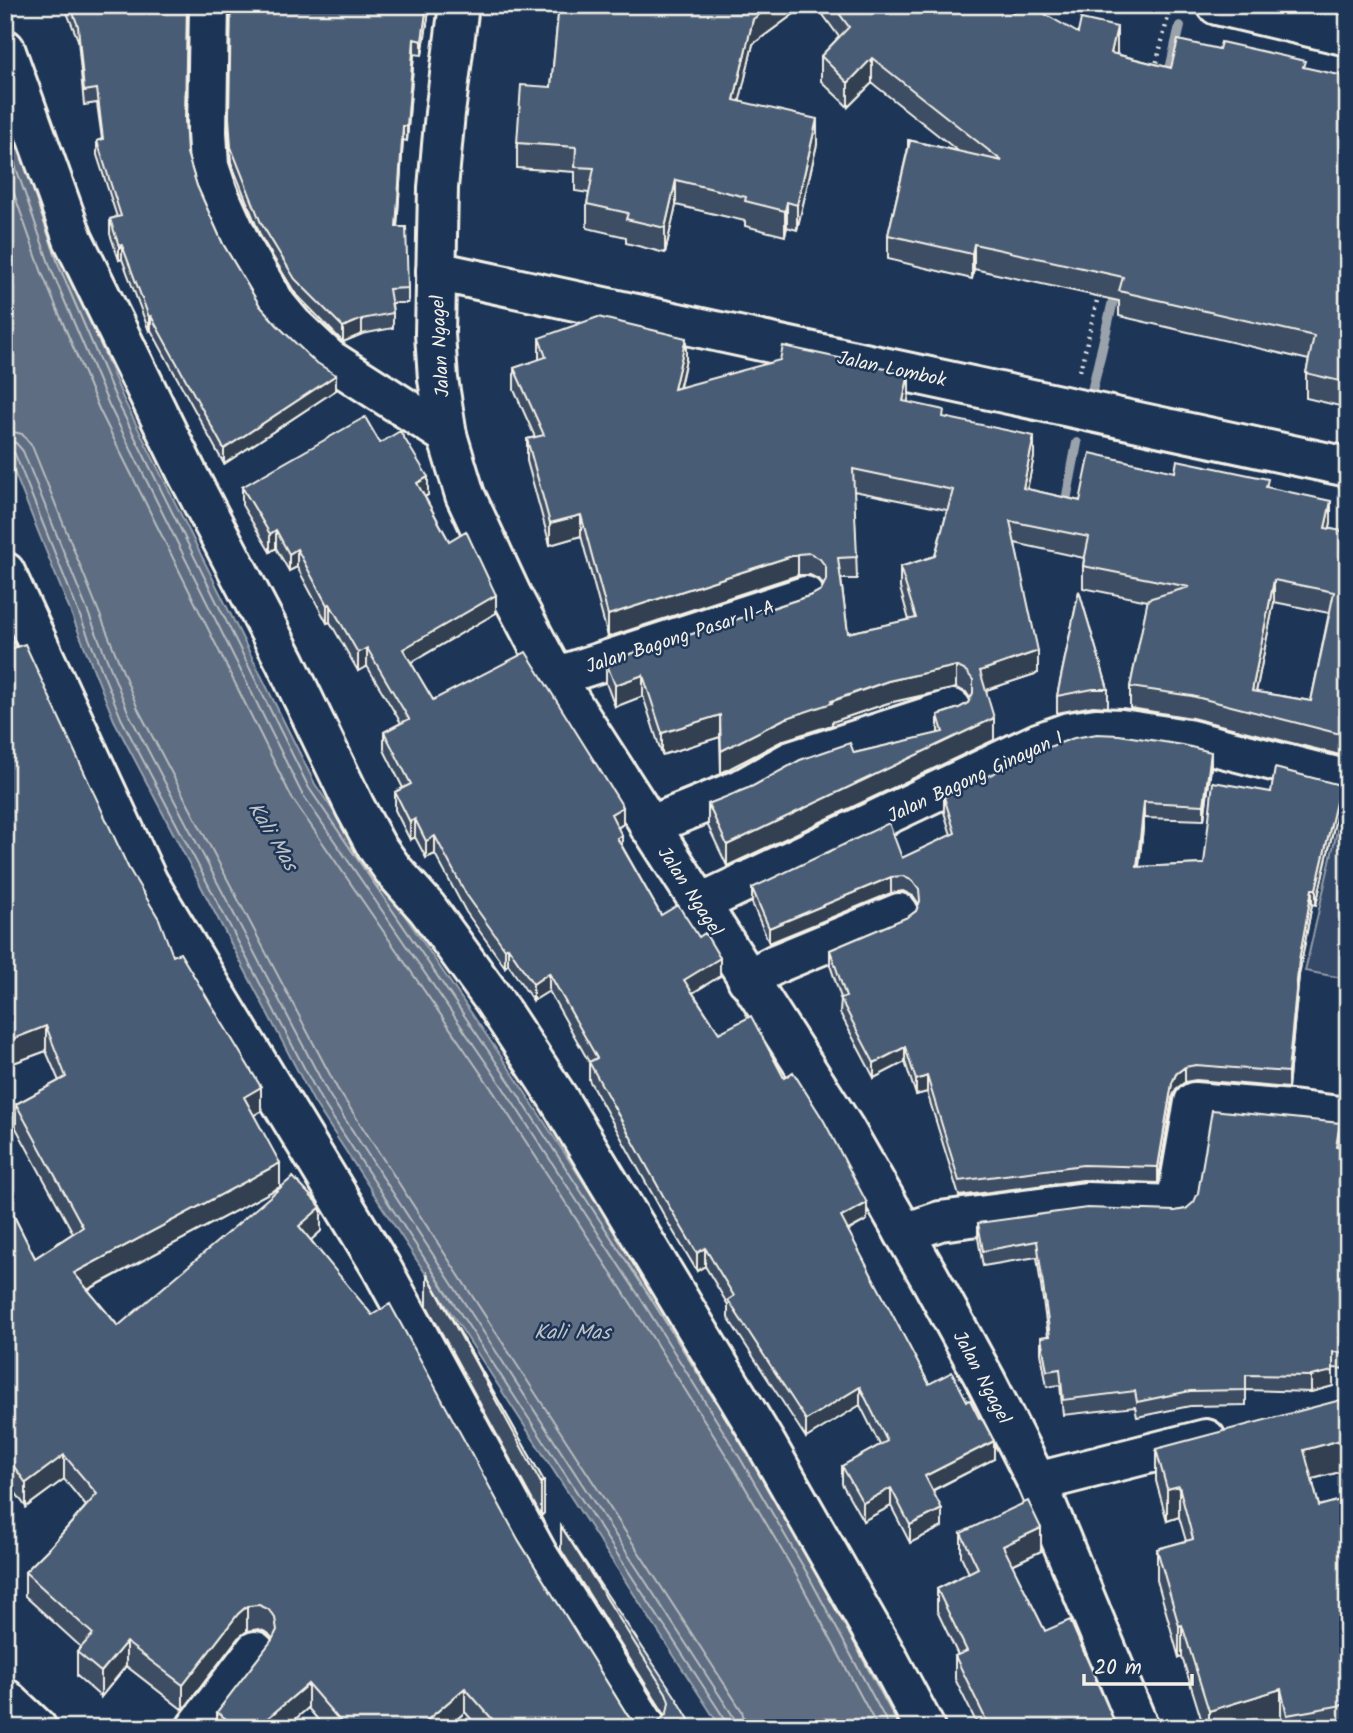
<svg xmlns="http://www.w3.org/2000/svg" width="1353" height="1733" font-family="Kalam,sans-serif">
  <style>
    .green { fill: #354a67; stroke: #949ea8; stroke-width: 2 }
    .water { fill: #5e6d82; stroke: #9aa2ab; stroke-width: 2 }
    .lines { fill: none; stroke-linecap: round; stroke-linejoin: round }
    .shore { stroke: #b8bcbf; stroke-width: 2 }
    .stream { stroke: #9aa2ab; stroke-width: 10 }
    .minor-casing { stroke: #f4f1e8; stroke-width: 44 }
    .major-casing { stroke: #f4f1e8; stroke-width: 44 }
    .highway-casing { stroke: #f4f1e8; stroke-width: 44 }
    .path { stroke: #f4f1e8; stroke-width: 4.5; stroke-dasharray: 2 5; stroke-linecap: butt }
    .minor { stroke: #1d3557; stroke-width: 38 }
    .major { stroke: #1d3557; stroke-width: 38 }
    .highway { stroke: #1d3557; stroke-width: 38 }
    .wall { fill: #3e4e64; stroke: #f4f1e8; stroke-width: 2; fill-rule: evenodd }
    .shaded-wall { fill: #324051; stroke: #f4f1e8; stroke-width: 2 }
    .building { fill: #485b74; stroke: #f4f1e8; stroke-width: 2; fill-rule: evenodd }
    .labels { text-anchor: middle; stroke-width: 5; stroke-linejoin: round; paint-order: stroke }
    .street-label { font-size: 19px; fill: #f4f1e8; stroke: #1d3557 }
    .water-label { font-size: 21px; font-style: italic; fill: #c0c3c4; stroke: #1d3557 }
  </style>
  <rect width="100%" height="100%" fill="#1d3557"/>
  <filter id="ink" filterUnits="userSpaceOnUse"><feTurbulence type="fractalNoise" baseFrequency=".0143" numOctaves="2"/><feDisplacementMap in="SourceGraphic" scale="14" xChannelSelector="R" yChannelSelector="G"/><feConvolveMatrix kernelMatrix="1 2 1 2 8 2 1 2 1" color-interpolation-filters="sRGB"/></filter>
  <g filter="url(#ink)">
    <path class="green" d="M1346,791L1348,792V979L1305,971Z"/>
    <path class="water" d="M5,90L66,263L123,398L315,784L515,1077L654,1291L753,1450L908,1728H721L314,1102L114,720L5,449Z"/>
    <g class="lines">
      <path class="shore" d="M5,136L51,269L109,405L301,792L502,1086L641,1299L740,1458L807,1573L890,1728
        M5,168L42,273L99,409L292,798L493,1091L632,1305L731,1463L798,1578L878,1728
        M35,196L59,266L117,401L309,788L509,1081L648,1294L737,1436
        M5,430L22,434L32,446L138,709L337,1088L742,1711L746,1728
        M5,440L16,443L23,451L129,714L328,1093L733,1716L736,1728
        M5,449L11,450L15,454L121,718L320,1098L726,1721L727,1728
        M849,1633L900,1728"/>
      <path class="stream" d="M1167,82L1180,26
        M1092,391L1116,288
        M1064,511L1077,443"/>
      <defs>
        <path id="minor" d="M209,5L207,132L209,166L218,193L242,247L277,306L292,324L329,359L447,435
          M1217,5L1348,36
          M5,49L73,239L188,475L285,661L355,807L376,846L394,871L427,908L493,999L558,1098L766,1444L890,1662L925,1728
          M436,271L1348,467
          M5,572L148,882L381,1267L538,1555L647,1728
          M555,677L805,596
          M649,826L745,787L791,761L952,709
          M699,904L1038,743L1069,732L1096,728L1121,729L1187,739L1348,780
          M747,979L778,963L899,913
          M904,1233L940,1221L1086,1202L1176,1205L1194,1102L1291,1110L1348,1117
          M1037,1482L1206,1439
          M196,1728L255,1651"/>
        <path id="major" d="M5,1698L37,1728"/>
        <path id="highway" d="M459,5L445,113L438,188L435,334L438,379L447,435L465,495L512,596L555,677L844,1128L930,1278L985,1379L1037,1482L1139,1728"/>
      </defs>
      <use href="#minor" class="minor-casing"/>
      <use href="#major" class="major-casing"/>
      <use href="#highway" class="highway-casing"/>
      <path class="path" d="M1155,69L1171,5
        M1080,371L1099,292"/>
      <use href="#minor" class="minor"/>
      <use href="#major" class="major"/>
      <use href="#highway" class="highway"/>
    </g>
    <path class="wall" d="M64,5H187L185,122L187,153L197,186L223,244L260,306L277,325L336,390L224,464L151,330L149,331L122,259L119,260L110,234V219L117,217L97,155V141L102,139L97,103L84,105L78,40Z
      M231,5H430L422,55L414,54L407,141L403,140L397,227L408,288V303H392L393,313V328L362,334L343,342L295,293L261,237L231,162L229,132Z
      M559,5H806L753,44L739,102L817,144L797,230L787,227L785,236L745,226V221L676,205L665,253L626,243V237L587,228V204L589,193L575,191V172L517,168V143L551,87Z
      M816,5H1003L1013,13L1078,33L1117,52L1116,54L1171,68H1305L1348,77V408L1306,398V373L1309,360L1119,316V301L974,269L972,279L888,259V235L908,148V140L958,151L872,83L848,107L821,81V56L839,37Z
      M539,338L686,359L680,387L909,395L907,402L1034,457L1027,489L1080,501L1175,472L1268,488L1331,522L1330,529L1348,532V757L1192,718L1130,708V687L1148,601L1083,588V566L1084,558L1015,543L1038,673L986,690L994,740L727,866L708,826V804L854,753L938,734V715L959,708L968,703L970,698L966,692L956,688L888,703L832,722V725L784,740L721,773L720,737L662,755L643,696L615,707L606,683V662L812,595L821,590L823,585L820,580L810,575H798L608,637L581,536L550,545L527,461V439L535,437L514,390V368L539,360ZM854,491L947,510L935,556L900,567V588L909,620L848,633L841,579H857ZM1274,602L1329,613L1311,701L1256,692Z
      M380,443L428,495L425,497L449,541L496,613L411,663L433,700L623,824L618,828L622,846L661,915L720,976L693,993L719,1033L784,1078L867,1220L848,1231L929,1384L994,1459L932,1491L942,1527L910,1543L891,1506L863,1521L842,1484V1466L880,1445L860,1405L806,1438L728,1318V1305L705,1266L697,1271L670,1226L589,1080V1062L549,991L533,1001L508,964L505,967L466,912L435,854L426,858L415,837L410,840L395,810V792L403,788L384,750V732L401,723L367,666L358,671L330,622L327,623L297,567L289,571L276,548L270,552L242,505V487Z
      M1079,591L1108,689V707L1093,706L1057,713V696Z
      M1211,768L1204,820L1144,818L1139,867L1204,864L1271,792L1340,800L1316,905L1312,904L1299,975L1288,1088L1196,1080L1185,1082L1176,1089L1172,1098L1158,1183L1083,1180L959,1196L927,1092L916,1095L905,1062L874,1078L840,1013L841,998L830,965V950L908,917L916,911L919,904L913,896L903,891L891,893L769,943L752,903V888L902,858L951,835L944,812V797Z
      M128,867L173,956L261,1111L254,1115L280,1187L88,1290L118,1326L321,1231L311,1240L519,1541L628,1716L637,1723L647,1726L658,1723L665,1715L561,1550V1526L694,1728H479L465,1712L447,1728H325L308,1708L285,1728H217V1712L273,1639L268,1633L259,1629L247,1631L238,1638L183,1710L126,1666L101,1697L77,1676V1652L81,1647L25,1596V1572L51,1546L86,1506L64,1479L26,1507L7,1481L5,1198L35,1258L73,1233L16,1128V1104L59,1081L46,1051L5,1066Z
      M1340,1138L1338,1147L1348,1149V1369L1333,1368V1386L1311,1392L1246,1390V1405L1190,1406L1137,1417L1135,1407L1063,1415L1060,1385L1047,1387L1041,1353V1337L1048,1336L1037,1257L983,1266L978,1238V1223L1175,1211L1186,1209Z
      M427,1274L544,1481V1513L541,1516L427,1306Z
      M1156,1449L1348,1470L1312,1479L1319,1506L1348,1498V1728H1283L1281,1720L1256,1728H1204L1182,1657L1179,1658L1157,1580V1549L1186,1541L1179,1517L1167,1521L1156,1481Z
      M961,1533L1041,1551L1012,1565L1045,1631L1117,1728H979L955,1679V1656L958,1655L937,1611V1589L969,1573L961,1556Z"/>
    <path class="shaded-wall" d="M427,5H430L422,55V41Z
      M772,5H806L753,44L734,125V100L753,19Z
      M1117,27V52L1111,78V53Z
      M414,39V54L407,141V126Z
      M872,58V83L848,107V83Z
      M817,119V144L797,230V205Z
      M403,126V140L396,242V227Z
      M676,180V205L665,253V228Z
      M787,202V227L785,236V211Z
      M974,244V269L972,279V254Z
      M122,245V259L119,260V246Z
      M151,316V330L149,331V317Z
      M362,319V334L343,342V327Z
      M686,338V359L674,410V389Z
      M909,373V395L903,423V401Z
      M336,375V390L224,464V449Z
      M1034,436V457L1023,509V488Z
      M428,477V495L417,501V483Z
      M1331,501V522L1325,549V528Z
      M581,515V536L550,545V523Z
      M276,530V548L270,552V534Z
      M297,549V567L289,571V554Z
      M798,554V575L608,637V615Z
      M1274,580V602L1252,712V691Z
      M496,595V613L403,667V649Z
      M330,604V622L327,623V605Z
      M367,648V666L358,671V653Z
      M1038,651V673L980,692V671Z
      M956,666V688L888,703L832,722V725L784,740L721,773V751L784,719L888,681Z
      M643,675V696L615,707V685Z
      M720,715V737L662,755V733Z
      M994,718V740L727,866V845Z
      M1211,752V768L1204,820V805Z
      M1340,785V800L1316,905V889Z
      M1144,802V818L1137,883V867Z
      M623,807V824L611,832V814Z
      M415,819V837L410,840V822Z
      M435,836V854L426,858V841Z
      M622,836V853L617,838Z
      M891,877V893L769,943V928Z
      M1312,889V904L1299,975L1288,1088V1072L1299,960Z
      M508,947V964L505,967V949Z
      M720,958V976L684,998V980Z
      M549,973V991L533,1001V984Z
      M46,1026V1051L5,1066V1042Z
      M905,1047V1062L874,1078V1063Z
      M1185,1067V1082L1176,1089L1172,1098L1158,1183V1167L1172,1083L1176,1074Z
      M927,1076V1092L916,1095V1080Z
      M261,1087V1111L244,1121V1097Z
      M1340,1123V1138L1336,1163V1147Z
      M280,1163V1187L74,1297V1273Z
      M867,1203V1220L841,1234V1217Z
      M321,1207V1231L299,1251V1226Z
      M705,1248V1266L697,1271V1253Z
      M1333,1368V1386L1311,1392V1376Z
      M860,1387V1405L806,1438V1420Z
      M1348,1438V1470L1304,1481V1450Z
      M994,1441V1459L925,1494V1476Z
      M64,1455V1479L26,1507V1483Z
      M7,1457V1481L5,1482V1458Z
      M544,1481V1513L541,1516V1483Z
      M1179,1486V1517L1167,1521V1489Z
      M891,1488V1506L863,1521V1503Z
      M942,1509V1527L910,1543V1525Z
      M1041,1528V1551L1003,1569V1546Z
      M247,1606V1631L238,1638L183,1710V1685L238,1614Z
      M1182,1625V1657L1179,1658V1626Z
      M126,1642V1666L101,1697V1672Z
      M308,1684V1708L285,1728H256Z
      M465,1688V1712L447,1728H418Z
      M1281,1689V1720L1256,1728H1209V1711Z"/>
    <path class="building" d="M70,5H187L185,119L187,153L197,186L223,244L260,306L277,325L314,361L336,375L224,449L151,316L149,317L122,245L119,246L110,219L121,216L97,141L103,139L97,89L84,91L78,26Z
      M231,5H427L422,41L414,39L407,126H403L396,227H406L408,288L389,289L393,313L362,319L343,327L295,279L261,223L231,147L229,117Z
      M559,5H772L753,19L734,100L817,119L797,205L787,202L785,211L745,201L746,197L676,180L665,228L626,219L628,213L587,204L594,168L575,167L576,147L517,143L521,85L551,87Z
      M833,5H1003L1013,13L1017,5H1029L1078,33L1081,19L1117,27L1111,53L1171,68L1178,40L1219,49L1221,42L1305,61L1303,67L1348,77V383L1306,373L1314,336L1119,291L1123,277L974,244L972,254L888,235L910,141L908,140L1002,161L872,58L848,83L821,56L849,27Z
      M598,317L686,338L674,389L780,360L783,346L909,373L903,401L944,410L943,417L1034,436L1023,488L1080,501L1090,453L1175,472L1177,460L1268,479L1266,487L1331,501L1325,528L1348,532V736L1192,696L1130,687L1148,599L1189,587L1083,566L1089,537L1010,521L1038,651L980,671L994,718L727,845L708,804L753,786L800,760L850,743L854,753L943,732L938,715L959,708L968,703L973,693V680L966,671L956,666L888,681L831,701L832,703L784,719L721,751L720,715L662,733L643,675L615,685L606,662L812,595L821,590L826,580V567L820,559L810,553L798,554L608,615L581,515L550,523L527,439L544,435L514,368L546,357L539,338ZM853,469L953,490L935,556L900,567L916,618L848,633L838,558L857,557ZM1274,580L1334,592L1311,701L1252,691Z
      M365,417L380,443L400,431L428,477L417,483L449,541L466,531L496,595L403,649L433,700L526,652L623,807L611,814L622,836L617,838L661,915L678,905L699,937L705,933L720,958L684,980L719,1033L751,1016L784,1078L793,1072L824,1121L867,1203L841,1217L929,1384L952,1372L967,1401L970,1400L979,1418L981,1417L994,1441L925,1476L942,1509L910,1525L891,1488L863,1503L842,1466L887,1441L860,1387L806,1420L728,1300L734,1296L705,1248L697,1253L670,1208L589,1062L597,1058L549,973L533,984L508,947L505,949L466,894L435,836L426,841L415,819L410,822L395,792L411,784L384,732L409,719L367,648L358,653L330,604L327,605L297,549L289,554L276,530L270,534L242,487Z
      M1079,591L1108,689H1093L1057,696Z
      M25,644L128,867L159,919L173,956L180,953L261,1087L244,1097L280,1163L74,1273L118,1326L293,1177L321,1207L299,1226L372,1315L390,1304L519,1541L628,1716L637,1723L647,1726L658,1723L667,1713L669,1702L666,1693L561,1526L677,1699L694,1728H500L465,1688L418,1728H346L308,1684L256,1728H238L217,1712L272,1640L277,1630L275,1618L268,1609L259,1605L247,1606L238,1614L183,1685L126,1642L101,1672L77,1652L93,1634L25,1572L51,1546L97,1494L64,1455L26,1483L7,1457L5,1458V1198L35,1258L83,1227L16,1104L66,1077L46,1026L5,1042V651Z
      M1097,734L1119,735L1183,745L1211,752L1204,805L1144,802L1137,867L1204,864L1213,782L1271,792L1275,768L1340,785L1316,889H1312L1299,960L1288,1072L1196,1065L1185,1067L1176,1074L1172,1083L1158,1167L1083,1165L959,1181L927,1076L916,1080L905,1047L874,1063L840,998L846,997L830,950L908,917L916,911L920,901L919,889L913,881L903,876L891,877L769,928L752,888L889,823L902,858L955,833L944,797L1046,748L1074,738Z
      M1212,1110L1340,1123L1336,1147L1348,1149V1353L1333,1352V1371L1311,1376L1246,1375V1390L1190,1391L1137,1402L1135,1391L1063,1400L1060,1369L1047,1371L1041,1337L1050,1336L1037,1241L983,1251L978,1223L1087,1208L1175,1211L1186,1209L1194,1202L1198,1193Z
      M427,1274L544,1481L541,1483Z
      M1348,1398V1438L1304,1450L1319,1506L1348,1498V1704L1287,1715L1281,1689L1209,1711L1182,1625L1179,1626L1157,1549L1193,1539L1179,1486L1167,1489L1156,1449Z
      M1028,1501L1041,1528L1003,1546L1045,1631L1070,1620L1117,1728H990L955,1656L967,1651L937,1589L978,1568L961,1533Z"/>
  </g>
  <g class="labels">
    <g class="street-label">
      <text transform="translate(439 346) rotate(-93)" y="7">Jalan Ngagel</text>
      <text transform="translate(892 368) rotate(12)" y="7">Jalan Lombok</text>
      <text transform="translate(680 636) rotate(-18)" y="7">Jalan Bagong Pasar II-A</text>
      <text transform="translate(975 776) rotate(-25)" y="7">Jalan Bagong Ginayan I</text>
      <text transform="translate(691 891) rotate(57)" y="7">Jalan Ngagel</text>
      <text transform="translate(983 1377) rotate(62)" y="7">Jalan Ngagel</text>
    </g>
    <g class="water-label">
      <text transform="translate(273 836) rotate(59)" y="7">Kali Mas</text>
      <text x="572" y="1339">Kali Mas</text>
    </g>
  </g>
  <rect width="1353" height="1733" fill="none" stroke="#1d3557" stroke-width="28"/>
  <rect x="14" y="14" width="1325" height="1705" fill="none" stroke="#f4f1e8" stroke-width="2.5" filter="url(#ink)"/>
  <path d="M1084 1674v10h108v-10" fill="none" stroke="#f4f1e8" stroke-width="3.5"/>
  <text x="1094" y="1674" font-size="21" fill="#f4f1e8" stroke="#1d3557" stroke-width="5" paint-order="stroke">20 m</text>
</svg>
